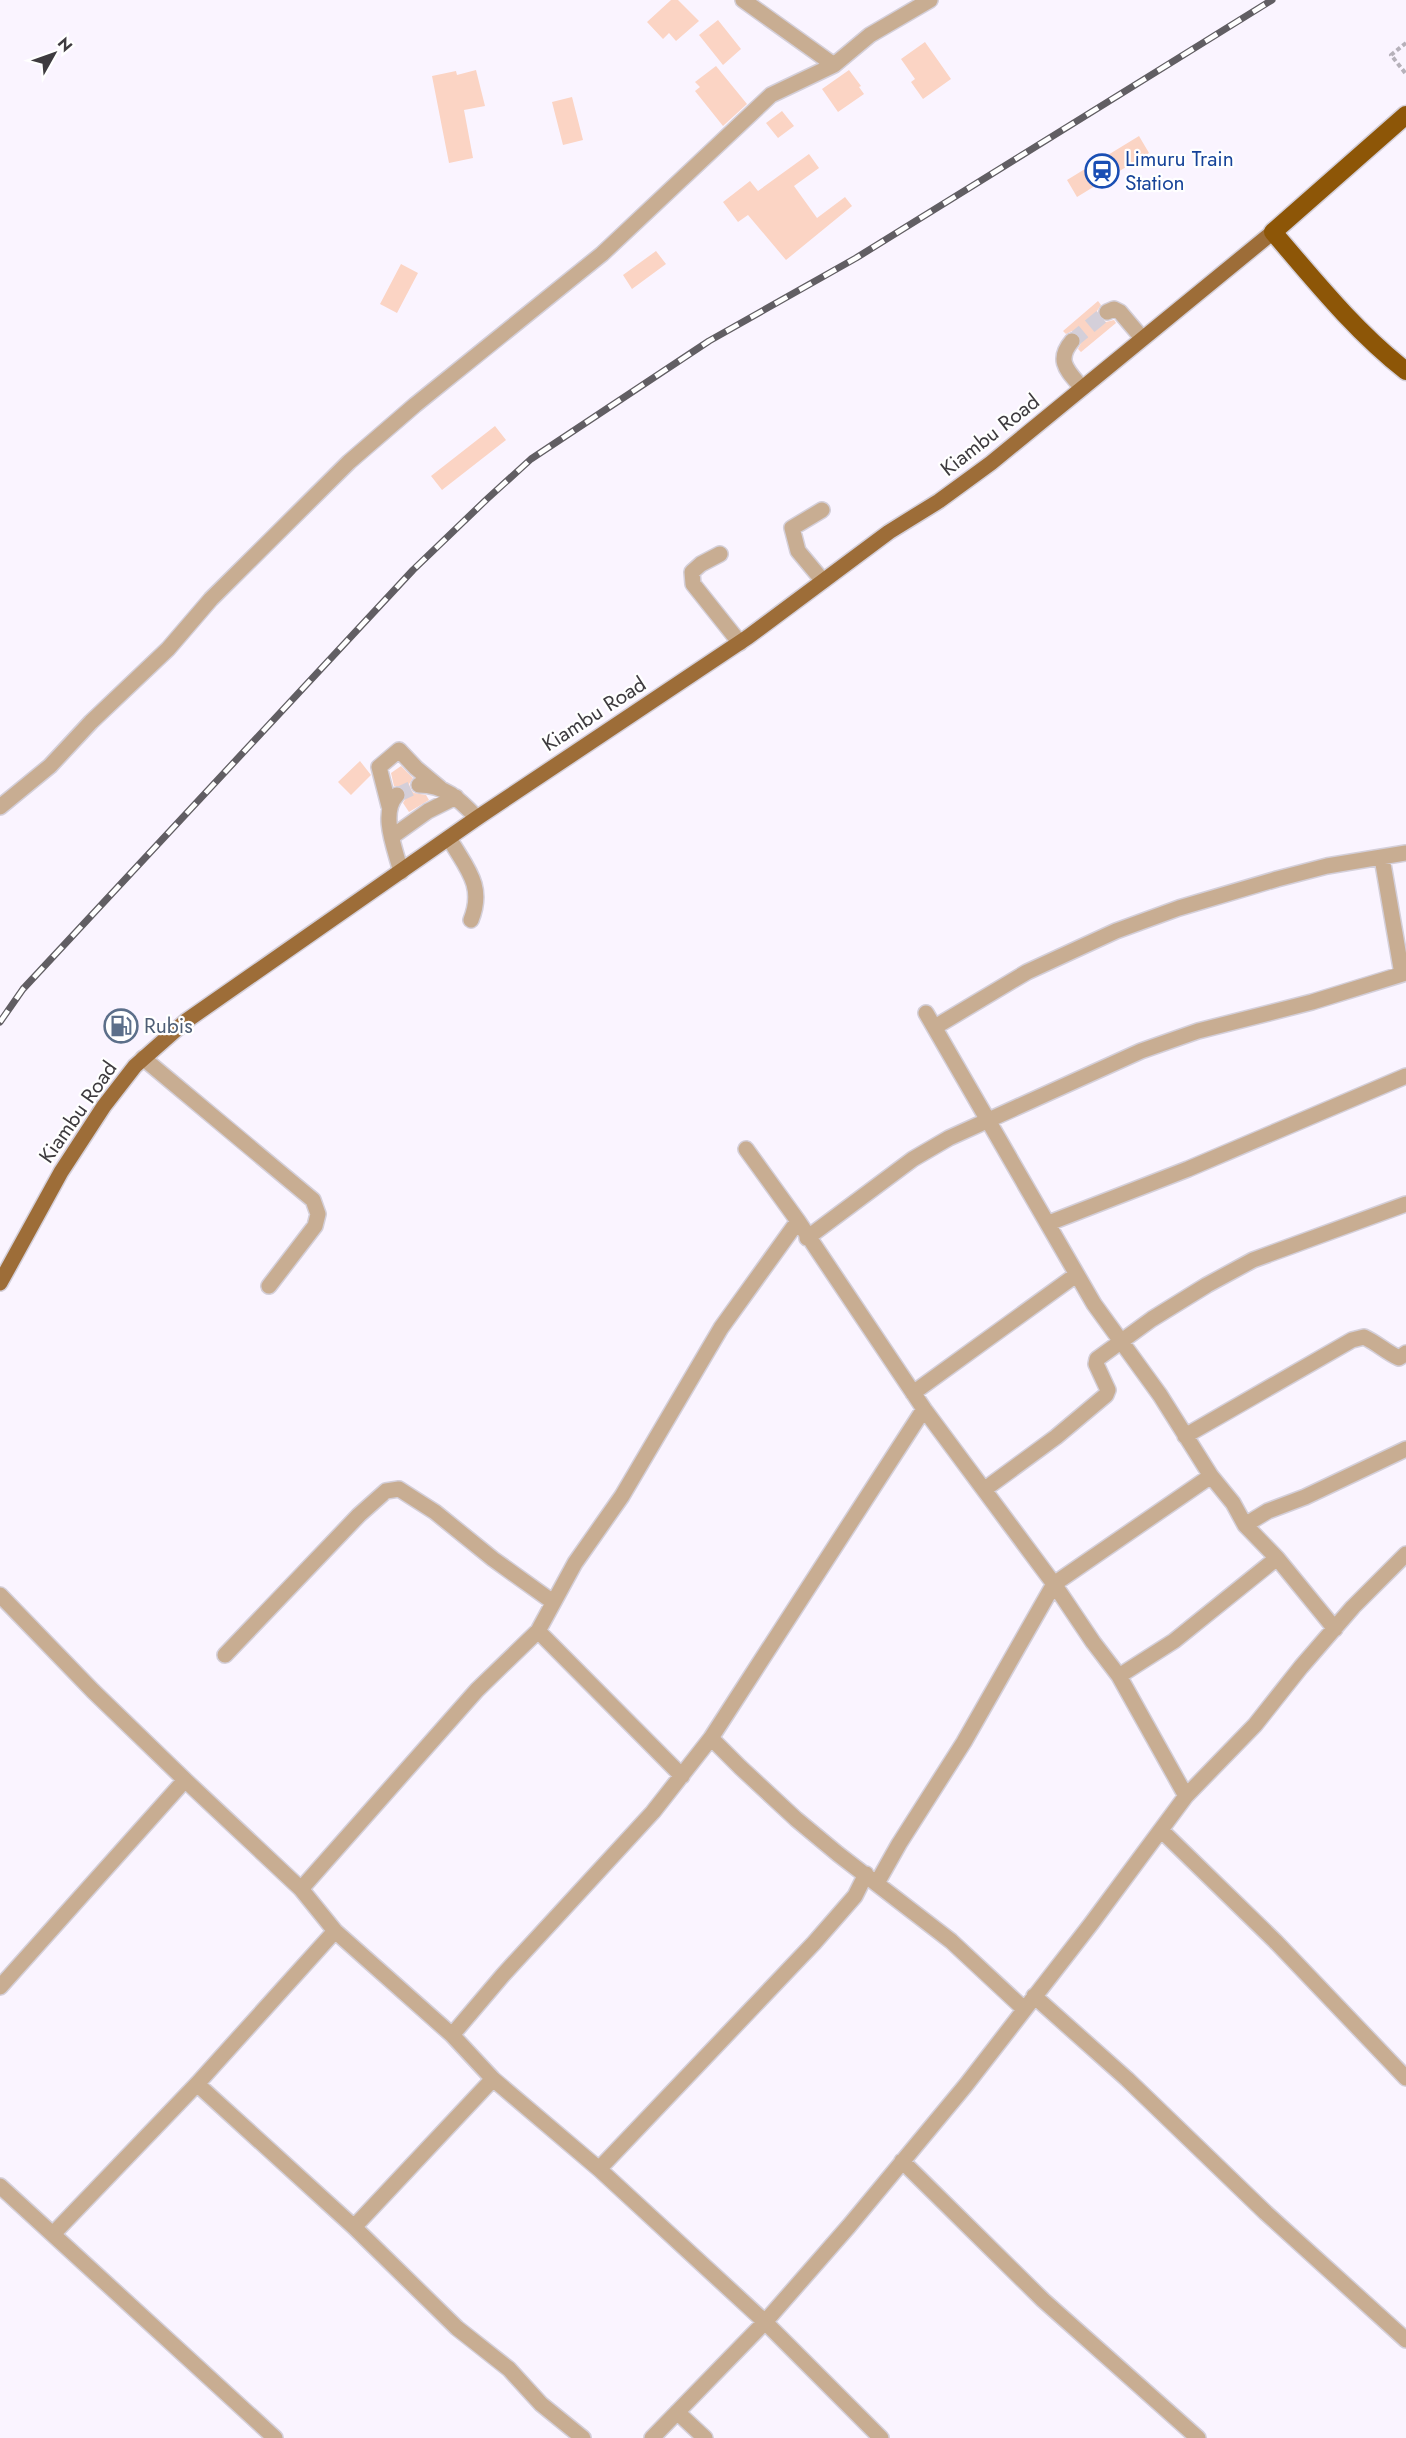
<svg xmlns="http://www.w3.org/2000/svg" width="1406" height="2438" font-family="Jost,sans-serif">
  <style>
    .building { fill: #fbd4c4 }
    .lines { fill: none; stroke-linecap: round; stroke-linejoin: round }
    .minor-tunnel { stroke: #d4cfd9; stroke-width: 15; stroke-dasharray: 15 8; stroke-linecap: butt }
    .minor-casing { stroke: #d4cfd9; stroke-width: 18 }
    .major-casing { stroke: #d4cfd9; stroke-width: 18 }
    .highway-casing { stroke: #d4cfd9; stroke-width: 21 }
    .path { stroke: #b6b1ba; stroke-width: 4; stroke-dasharray: 4.5 3; stroke-linecap: butt }
    .minor { stroke: #c8ad92; stroke-width: 15 }
    .major { stroke: #9d6d38; stroke-width: 15 }
    .highway { stroke: #8d5607; stroke-width: 18 }
    .rail-casing { stroke: #615e63; stroke-width: 7 }
    .rail { stroke: #fff; stroke-width: 4.5; stroke-dasharray: 14; stroke-linecap: butt }
    .labels { text-anchor: middle; stroke-width: 4.5; stroke-linejoin: round; paint-order: stroke }
    .transit-label { font-size: 21px; fill: #164399; stroke: #fff; text-anchor: start }
    .street-label { font-size: 21px; fill: #3e3b3f; stroke: #fff }
    .service-label { font-size: 21px; fill: #4e5e75; stroke: #fff; text-anchor: start }
  </style>
  <rect width="100%" height="100%" fill="#faf4ff"/>
  <path class="building" d="M671,0H678L699,21L676,41L669,33L663,39L647,22Z
    M718,20L741,49L723,65L699,35Z
    M925,42L951,79L923,99L911,82L915,79L901,59Z
    M716,66L747,104L723,126L695,91L700,87L695,82Z
    M476,70L485,106L464,110L473,158L449,163L432,76L456,71L457,75Z
    M849,70L861,86L859,87L864,94L838,112L822,89Z
    M572,97L583,140L563,145L552,102Z
    M782,111L794,126L778,138L766,123Z
    M1139,136L1149,153L1077,197L1067,180Z
    M809,154L819,168L794,186L817,218L845,197L852,206L786,260L748,215L738,222L723,202L750,181L758,191Z
    M656,251L666,264L632,289L623,275Z
    M401,264L418,273L397,313L380,304Z
    M1098,301L1101,305L1097,311L1101,319L1106,322L1114,320L1116,323L1081,352L1078,349L1082,341L1078,333L1072,331L1066,334L1063,331Z
    M495,426L506,440L442,490L431,476Z
    M360,761L371,775L351,795L338,782Z
    M401,766L413,778L409,784L411,790L414,793L426,795L429,800L409,812L403,803L407,796L406,791L402,787L394,786L391,773Z"/>
  <g class="lines">
    <path class="minor-tunnel" d="M1072,341L1107,312
      M397,795L419,785"/>
    <defs>
      <path id="minor" d="M743,0L834,65
        M1107,312L1114,309L1120,312L1142,338
        M1072,341C1055,361 1068,371 1082,388
        M822,510L792,528L798,551L823,581
        M720,554L701,564L692,572L693,584L740,643
        M419,785C445,785 459,799 477,818
        M397,795C379,813 396,851 401,872
        M389,806L379,767L399,750L416,768L440,788
        M0,807L50,766L91,722L168,649L211,599L349,462L415,405L602,254L771,95L834,65L870,35L930,0
        M393,836L428,811L456,797
        M449,838C466,868 485,885 471,920
        M1382,858L1402,974
        M926,1013L1094,1304L1160,1395L1211,1476L1233,1503L1245,1525L1277,1558L1174,1641L1119,1676
        M935,1027L1027,972L1116,931L1179,908L1277,879L1327,866L1406,853
        M143,1058L313,1200L318,1214L315,1226L269,1286
        M746,1149L798,1221L924,1409L1054,1584L1093,1642L1119,1676L1186,1796
        M1049,1223L1188,1169L1406,1076
        M807,1238L913,1159L949,1138L1141,1051L1198,1031L1312,1002L1406,973
        M913,1393L1076,1275
        M1185,1436L1352,1340L1364,1337C1377,1343 1386,1352 1399,1358L1406,1353
        M985,1489L1056,1437L1106,1395L1108,1390L1096,1364L1097,1359L1152,1319L1207,1285L1253,1260L1406,1204
        M1245,1525L1268,1511L1305,1497L1406,1449
        M1277,1558L1335,1629
        M0,1595L93,1691L185,1780
        M538,1631L682,1776
        M225,1655L359,1515L386,1491L399,1489L435,1512L493,1559L553,1602
        M711,1738L740,1767L796,1819L838,1854L951,1941L1024,2009
        M1162,1831L1275,1941L1406,2078
        M877,1883L899,1844L964,1742L1054,1584L1211,1476
        M301,1889L477,1690L538,1631L575,1563L622,1496L721,1328L798,1221
        M0,1987L185,1780L301,1889L335,1931L452,2035L493,2079L599,2169L765,2322L881,2438
        M1034,1996L1127,2079L1266,2213L1406,2340
        M452,2035L503,1975L653,1812L711,1738L924,1409
        M197,2084L354,2227L457,2328L509,2369L541,2404L583,2438
        M902,2161L1043,2300L1198,2438
        M599,2169L814,1943L855,1896L866,1874
        M0,2186L275,2438
        M354,2227L493,2079
        M53,2234L197,2084L335,1931
        M677,2412L705,2438
        M652,2438L765,2322L849,2226L966,2085L1091,1924L1186,1796L1255,1725L1301,1667L1353,1607L1406,1554"/>
      <path id="major" d="M0,1283L61,1172L104,1106L135,1066L186,1021L477,818L748,637L889,532L939,501L991,463L1273,232"/>
      <path id="highway" d="M1406,115L1273,232C1315,281 1355,331 1406,371"/>
    </defs>
    <use href="#minor" class="minor-casing"/>
    <use href="#major" class="major-casing"/>
    <use href="#highway" class="highway-casing"/>
    <path class="path" d="M1406,43L1391,55L1406,74"/>
    <use href="#minor" class="minor"/>
    <use href="#major" class="major"/>
    <use href="#highway" class="highway"/>
    <defs>
      <path id="rail" d="M0,1022L23,989L413,570L487,499L531,459L709,341L856,258L1272,0"/>
    </defs>
    <use href="#rail" class="rail-casing"/>
    <use href="#rail" class="rail"/>
  </g>
  <defs>
    <symbol id="station-ring" viewBox="-11 -11 22 22"><circle r="9.5" fill="#fff" stroke="#1a4fb4" stroke-width="1.5"/><path d="M-3-6H3Q5-6 5-4V2Q5 4 3 4L4.5 6H3L1.5 4h-3L-3 6H-4.5L-3 4Q-5 4-5 2V-4Q-5-6-3-6ZM-3.5-4v3h7v-3ZM-3.5 1v1.5H-2V1ZM2 1v1.5H3.5V1Z" fill="#1a4fb4"/></symbol>
    <symbol id="fuel-ring" viewBox="-11 -11 22 22"><circle r="9.5" fill="#fff" stroke="#5c6f8a" stroke-width="1.5"/><path d="M-5.5-6h7V0h2V4h1.3V-2.5L3-4.5l.8-.8L6-3V5H2.5V1h-1V6h-7ZM-4.2-4.7v3.2H.2V-4.7Z" fill="#5c6f8a"/></symbol>
  </defs>
  <g fill-rule="evenodd">
    <use href="#station-ring" x="1083" y="152" width="38" height="38"/>
    <use href="#fuel-ring" x="102" y="1007" width="38" height="38"/>
  </g>
  <g class="labels">
    <g class="transit-label">
      <text x="1125" y="166">Limuru Train<tspan x="1125" dy="24">Station</tspan></text>
    </g>
    <g class="street-label">
      <text transform="translate(990 435) rotate(-38)" y="7">Kiambu Road</text>
      <text transform="translate(594 714) rotate(-33)" y="7">Kiambu Road</text>
      <text transform="translate(78 1112) rotate(-55)" y="7">Kiambu Road</text>
    </g>
    <g class="service-label">
      <text x="144" y="1033">Rubis</text>
    </g>
  </g>
  <g transform="translate(54 54) rotate(50)" stroke="#ffffff" stroke-width="4.5" paint-order="stroke">
  <path d="M0-4.5L10 22L0 15L-10 22Z" fill="#3e3b3f"/>
  <text y="-9" font-size="16" font-weight="bold" text-anchor="middle" fill="#3e3b3f">N</text>
  </g>
</svg>
